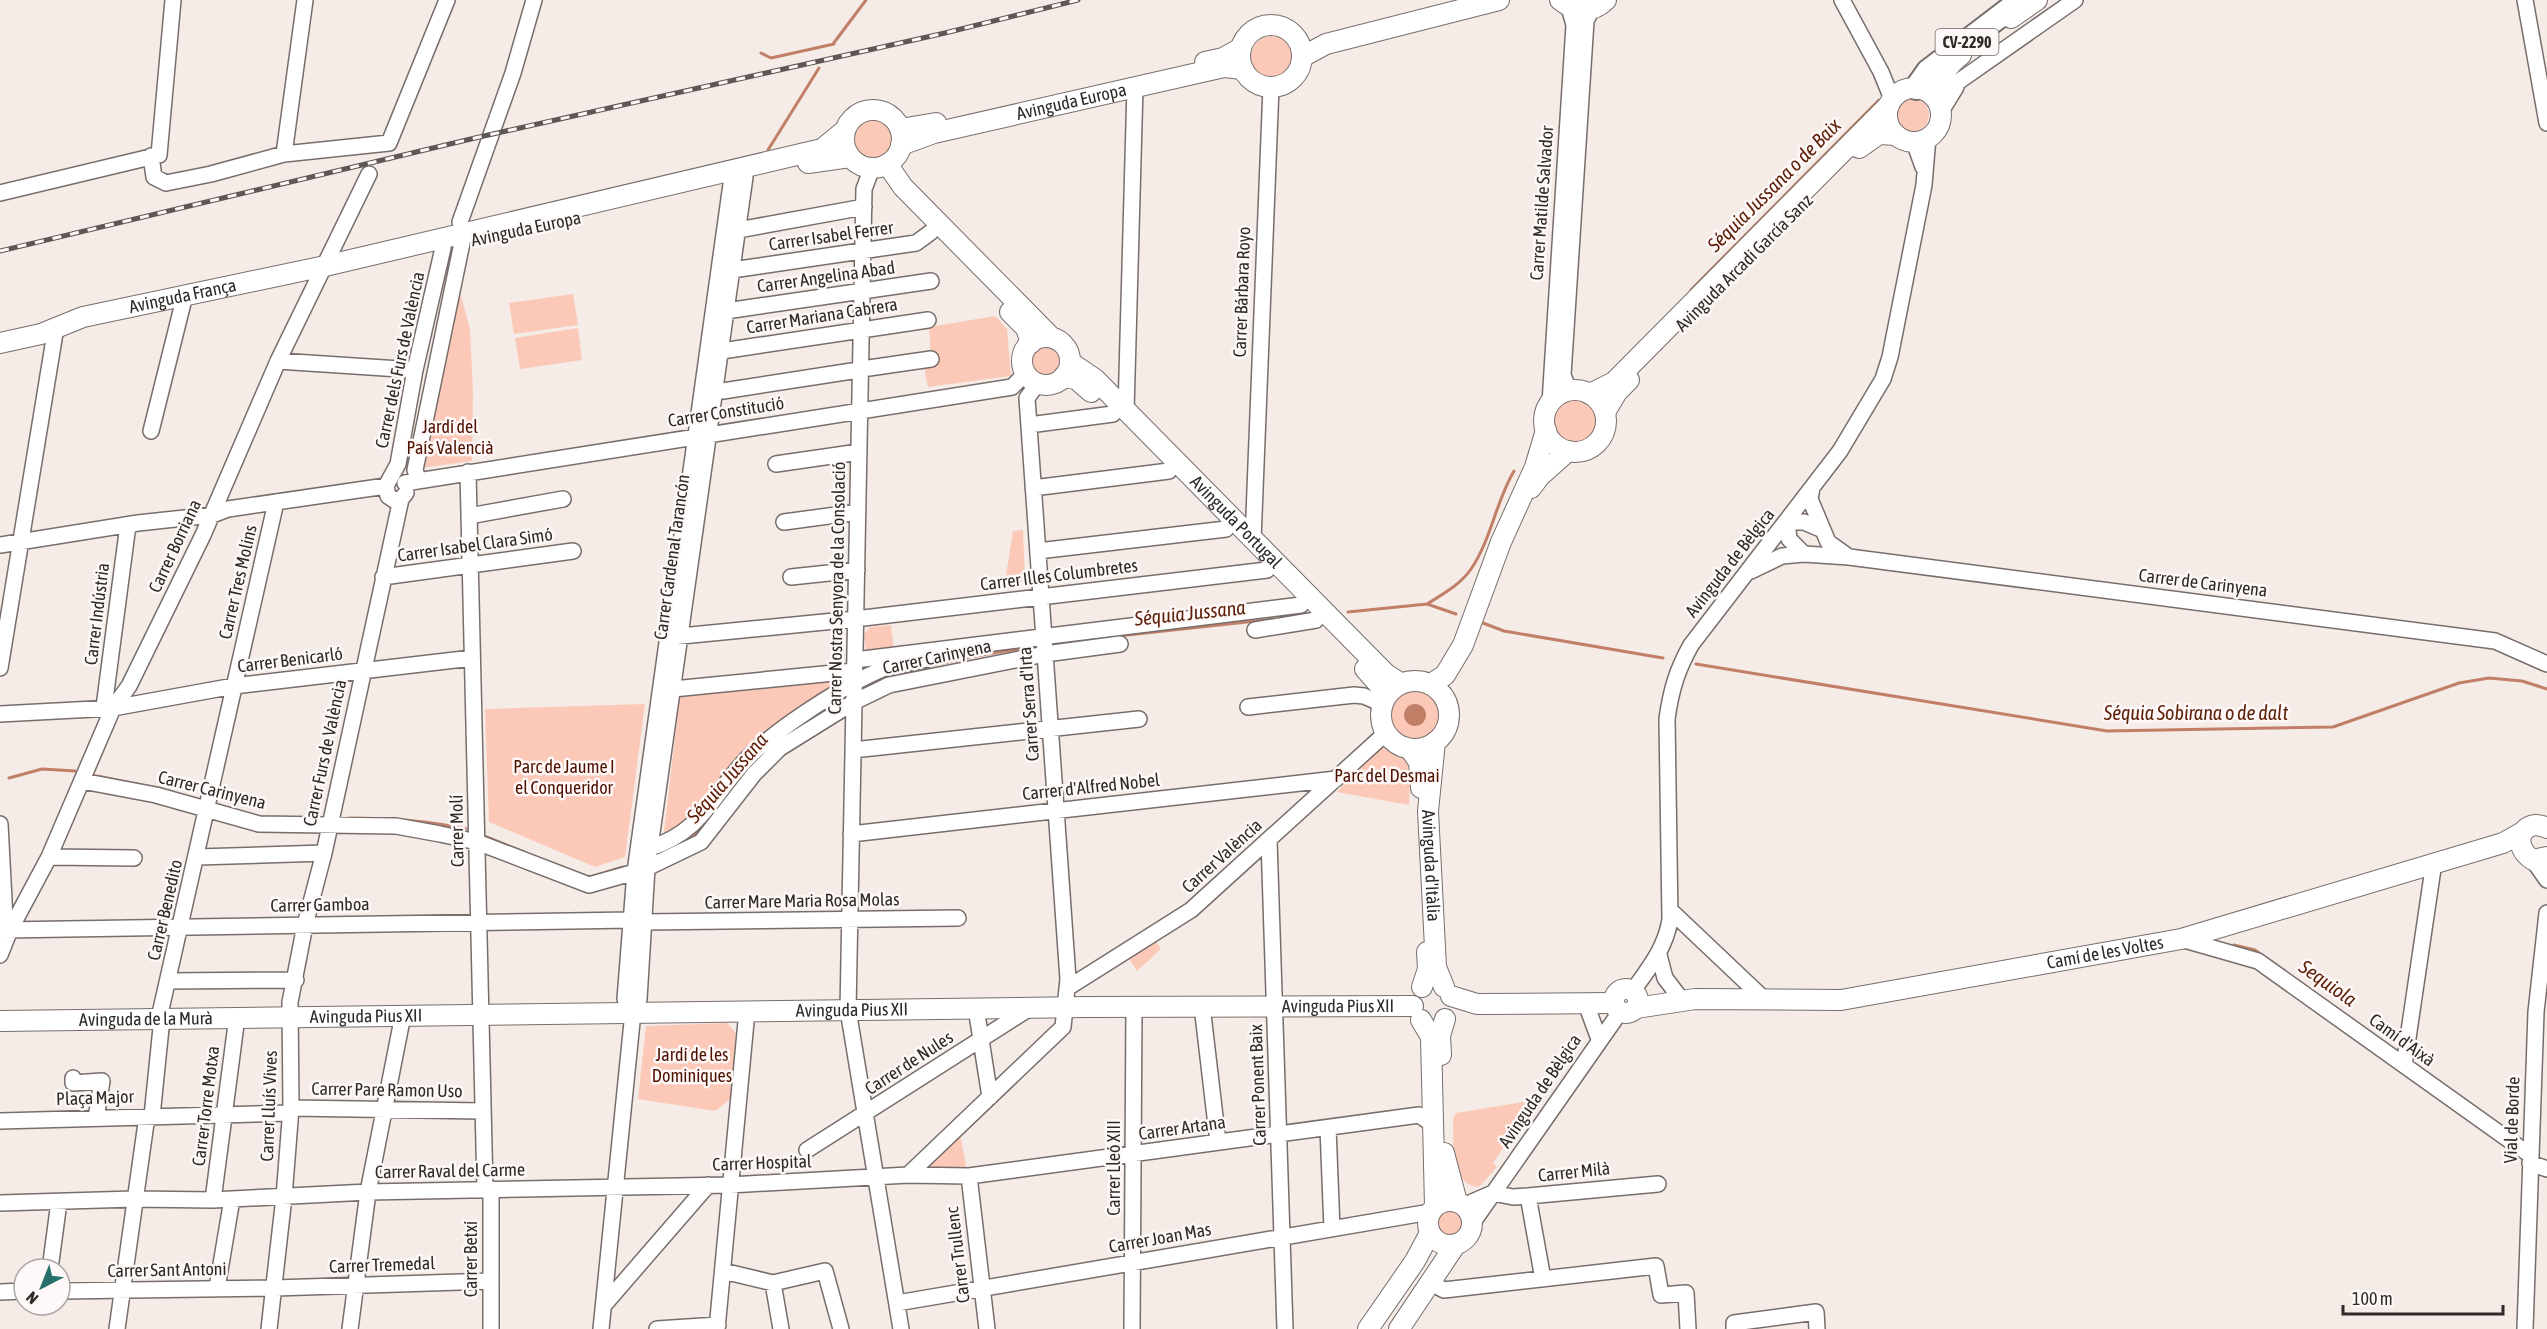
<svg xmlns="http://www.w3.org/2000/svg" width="2547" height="1329" font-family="'Asap Condensed',sans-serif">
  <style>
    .green { fill: #fcc9b8; fill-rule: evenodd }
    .water { fill: #c27f68 }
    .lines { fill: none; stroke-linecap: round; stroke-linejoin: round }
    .stream { stroke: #c27f68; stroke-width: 3 }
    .minor-tunnel { stroke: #cdc4c1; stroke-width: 15; stroke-dasharray: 15 8; stroke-linecap: butt }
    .minor-casing { stroke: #776e6b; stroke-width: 18 }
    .major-casing { stroke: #776e6b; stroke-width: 22 }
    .highway-casing { stroke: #776e6b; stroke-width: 26 }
    .minor { stroke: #fff; stroke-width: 15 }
    .major { stroke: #fff; stroke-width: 20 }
    .highway { stroke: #fff; stroke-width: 22 }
    .rail-casing { stroke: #5d5855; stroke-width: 5 }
    .rail { stroke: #fef9f8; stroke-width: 3; stroke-dasharray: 9; stroke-linecap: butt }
    .labels { text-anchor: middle; stroke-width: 5; stroke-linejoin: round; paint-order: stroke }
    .shield { fill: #fef9f8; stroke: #6c6866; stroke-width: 1.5 }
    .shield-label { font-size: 16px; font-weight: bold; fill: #2e2a28 }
    .street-label { font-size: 18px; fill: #2e2a28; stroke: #fef9f8 }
    .park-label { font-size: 18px; fill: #4e1100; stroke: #fef9f8 }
    .water-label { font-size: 20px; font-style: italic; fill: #5f210a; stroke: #fef9f8 }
  </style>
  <rect width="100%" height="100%" fill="#f5ebe7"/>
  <path class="green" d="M1251 57a21 21 0 1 1 42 0a21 21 0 1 1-42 0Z
    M1897 115a16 16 0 1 1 32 0a16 16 0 1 1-32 0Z
    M850 139a21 21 0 1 1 42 0a21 21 0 1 1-42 0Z
    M459,289L470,329L473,391L472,461L422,468Z
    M573,294L578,325L514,334L509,303Z
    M995,316L1007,329L1011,376L928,387L923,363L931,359L929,327Z
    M578,328L582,360L520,369L515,338Z
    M1030 361a16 16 0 1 1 32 0a16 16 0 1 1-32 0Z
    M1554 422a21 21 0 1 1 42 0a21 21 0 1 1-42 0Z
    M1023,530L1025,581L1004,588L1013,531Z
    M891,625L894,651L866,655L864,634L870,627Z
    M844,676V685L788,721L699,813L663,840L680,695Z
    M1410,689L1428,693C1446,707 1442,732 1420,740L1402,736C1383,722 1388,697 1410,689ZM1412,704L1422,706L1425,718L1418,726L1407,723L1404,711Z
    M645,704L625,857L595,867L489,822L485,709Z
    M1381,746H1388L1411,763L1409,805L1337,792Z
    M1155,940L1161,949L1137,971L1128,957Z
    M727,1023L736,1033L732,1098L715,1111L638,1099L646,1026Z
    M1523,1102L1528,1105L1529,1110L1493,1163L1497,1167L1479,1187C1449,1185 1454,1141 1453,1119L1456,1113Z
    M960,1134L967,1171H932L930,1162Z
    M1436 1223a14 14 0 1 1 28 0a14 14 0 1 1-28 0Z"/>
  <path class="water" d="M1404 715a11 11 0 1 1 22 0a11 11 0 1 1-22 0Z"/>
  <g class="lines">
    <path class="stream" d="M833,44L866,0
      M761,53L771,58L834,44
      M768,150L819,68
      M1691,290L1879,100
      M1427,604C1443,594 1460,585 1471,569C1491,540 1496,501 1514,471
      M1348,612L1427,604L1456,614
      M1483,623L1504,631L1663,658
      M1063,642L1274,619
      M1696,664L2107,731L2333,727L2459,683L2489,678L2522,681L2547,689
      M864,686C916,666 975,655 1031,647
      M787,735L843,698
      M753,764L765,752
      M91,775L162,789
      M9,778L42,769L75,771
      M348,818C389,818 426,820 466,829
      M484,836L524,852
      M692,838L708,821
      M594,876L623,867
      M2234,945L2255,950L2263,956"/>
    <path class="minor-tunnel" d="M449,267L458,228"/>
    <defs>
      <path id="minor" d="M1842,0L1881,72L1892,99
        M2525,0L2547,123
        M1935,98L2075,0
        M1940,113L1956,87
        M1914,142L1923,167
        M284,154L305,0
        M151,156L154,177L166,183L211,174L284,154L389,143L447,0
        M872,168L864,189L848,1010L901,1329
        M0,193L159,155L173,0
        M460,222L513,73L534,0
        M738,230L864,207
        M732,270L916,243L931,232
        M726,311L931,281
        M722,351L928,320
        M278,361L415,370
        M869,368L931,359
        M723,391L852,371
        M1569,391L1563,375L1586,21L1592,9
        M1550,403L1574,25L1569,7
        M1126,411L1135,87
        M1029,425L1113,414
        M151,431L183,303
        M776,464L859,452
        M468,472L485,1189
        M418,479L415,470L462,243
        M405,483L1012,387L1026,373
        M1033,488L1169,471
        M1812,488L1810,499L1828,542L1849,557
        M406,493L401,499L394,500L388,496L386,486L398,464L415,370L443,248
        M469,516L563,499
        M784,522L858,512
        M1253,540L1271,87
        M0,545L138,523L212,515L228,509L386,486
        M1038,551L1226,529
        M1804,554L1789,539L1787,521L1804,522L1823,530
        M1751,571L1782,556L1804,554L1849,557L2495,641L2547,664
        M383,577L573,551
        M791,577L857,570
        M1255,630L1316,620
        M671,637L855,619L1267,570
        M855,660L1301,605
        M0,668L56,327
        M673,689L854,671
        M104,707L128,525
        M1248,707L1354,695L1364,696L1382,704
        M0,714L113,708L234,686L472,658
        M853,750L1139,719
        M82,781L156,795L259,824L396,826L440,834L477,842L589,885L635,872
        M0,824L5,919L10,930
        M851,834L1336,779
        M1269,840L1285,1329
        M650,848C700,832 710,800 742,764C771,732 838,689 878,671C892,664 911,663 927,659
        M49,857L134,858
        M197,857L324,853
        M2533,860L2547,880
        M647,868L701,842L754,774L780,748L854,702L889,685L1045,654L1120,644
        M1670,910L1764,999
        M646,922L958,918
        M4,930L631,920
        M2181,939L2258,961L2530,1155
        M0,955L10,930L49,857L113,708L129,686L203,535L278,361L369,174
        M1659,955L1665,978L1678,995
        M168,981L296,980
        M1069,987L1191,910L1386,733
        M1632,992C1649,968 1665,949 1670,920L1667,719C1671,690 1677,670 1691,645L1840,451L1883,379L1890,357L1924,185L1928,137
        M1586,1004L1599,1039
        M1202,1006L1218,1142
        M976,1008L990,1097
        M633,1012L625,999L635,872L733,170
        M159,1018L276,502
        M2404,1065L2434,862
        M73,1078V1083L102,1081L96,1118
        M291,1108L483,1111
        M152,1116L162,1018
        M0,1121L289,1113
        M1328,1128L1332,1229
        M807,1150L1030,1008
        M2530,1163L2547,1169
        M908,1175L1063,1027L1068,979L1027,398L1038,383
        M969,1176L987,1329
        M491,1189V1329
        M1493,1193L1513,1197L1528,1196L1658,1184
        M1528,1196L1543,1279
        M213,1200L237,1017
        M0,1203L134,1199L213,1200L368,1192L730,1185L908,1175L969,1176L1419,1115L1434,1125
        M1463,1206L1493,1193
        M1471,1225L1620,1012
        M50,1269L59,1202
        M723,1271L773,1283L825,1271L841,1329
        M773,1283L781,1329
        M1431,1283L1444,1290L1656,1266L1661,1295L1686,1293L1688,1329
        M217,1288L232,1199
        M60,1291L275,1288L491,1281
        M0,1292L24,1291
        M897,1303L1430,1212
        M604,1305L708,1185
        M117,1329L146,1123L152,1116
        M269,1329L284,1197L291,1108L290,1002L305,925L324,853L401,499
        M350,1329L368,1192L403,1015
        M601,1329L633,1012L639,999L647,868L745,177
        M657,1329L718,1325
        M717,1329L747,1011
        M1132,1329L1134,1007
        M1734,1329V1323L1816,1312L1817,1329
        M2525,1329L2536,1012L2547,913"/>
      <g id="major">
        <path d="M1560,0C1575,12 1592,14 1606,0"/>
        <path d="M2011,18L2037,0"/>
        <circle cx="1271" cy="56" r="31"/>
        <path d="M1302,57L1326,44L1499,0"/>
        <path d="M1205,62L1223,58L1241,48"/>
        <circle cx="1914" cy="115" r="27"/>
        <path d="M1934,97C1940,80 1945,67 1961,55"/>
        <circle cx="873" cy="139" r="29"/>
        <path d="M900,129L936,123"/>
        <path id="s1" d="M901,145L934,133L1224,67L1243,69"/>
        <path d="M1859,148L1879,134L1896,135"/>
        <path d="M808,163L850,157"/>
        <path d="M887,164L903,187L1051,337"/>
        <path d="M1010,312L1026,328L1031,343"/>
        <circle cx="1046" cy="361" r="24"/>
        <path id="s2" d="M0,343L41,334L83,317L325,266L822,149L844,131"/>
        <path id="s3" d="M1070,362L1095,379L1386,674L1400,683"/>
        <path d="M1063,377L1076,379L1091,392"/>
        <circle cx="1575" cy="421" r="31"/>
        <path d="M1590,394L1614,382L1889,105"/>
        <path d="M1605,412L1617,392L1629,380"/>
        <path d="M1531,488L1540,476L1568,451"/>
        <path d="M1365,669L1387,694"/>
        <circle cx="1415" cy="715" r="34"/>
        <path d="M1431,684L1445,675L1463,645L1501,542L1535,467L1546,430"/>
        <path id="s4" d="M1435,742L1428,811L1436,967L1444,987"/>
        <path d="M1410,749L1419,762L1421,788"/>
        <path d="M2547,828C2523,816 2509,845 2533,860L2547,857"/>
        <path d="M1422,987L1428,969L1427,952"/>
        <circle cx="1626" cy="1001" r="12"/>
        <path d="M1451,996L1477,1004L1614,1003"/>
        <path id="s5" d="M1636,1008L1695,999L1841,1000L2181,939L2503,843L2521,833"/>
        <path d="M1421,1020L1431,1037L1435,1206"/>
        <path id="s6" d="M0,1021L1086,1007L1413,1006"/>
        <path d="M1441,1055L1440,1036L1445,1019"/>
        <path d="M1444,1153L1457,1202"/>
        <circle cx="1450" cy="1223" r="22"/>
        <path d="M1368,1329L1415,1261L1430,1233"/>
        <path d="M1399,1329L1456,1244"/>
      </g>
      <path id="highway" d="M1916,88L1928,71L2021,0"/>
    </defs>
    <use href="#minor" class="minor-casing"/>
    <use href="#major" class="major-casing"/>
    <use href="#highway" class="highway-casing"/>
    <use href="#minor" class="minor"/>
    <use href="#major" class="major"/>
    <use href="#highway" class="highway"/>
    <defs>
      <path id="rail" d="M0,251L475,138L945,33L1078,0"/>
    </defs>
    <use href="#rail" class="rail-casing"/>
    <use href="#rail" class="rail"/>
  </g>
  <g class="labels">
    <rect class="shield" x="1935.5" y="29" width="63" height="26" rx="4.5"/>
    <g class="shield-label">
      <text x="1967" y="48">CV-2290</text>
    </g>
    <g class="street-label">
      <text dy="6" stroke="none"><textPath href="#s1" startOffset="176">Avinguda Europa</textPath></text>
      <text transform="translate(1542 203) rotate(-86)" y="6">Carrer Matilde Salvador</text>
      <text transform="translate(526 229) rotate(-12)" y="6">Avinguda Europa</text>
      <text transform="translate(831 236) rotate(-8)" y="6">Carrer Isabel Ferrer</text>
      <text transform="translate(1744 263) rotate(-45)" y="6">Avinguda Arcadi García Sanz</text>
      <text transform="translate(826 277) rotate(-8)" y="6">Carrer Angelina Abad</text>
      <text transform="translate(1242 292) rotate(-88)" y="6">Carrer Bárbara Royo</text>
      <text dy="6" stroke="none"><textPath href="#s2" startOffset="189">Avinguda França</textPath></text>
      <text transform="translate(822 316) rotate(-9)" y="6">Carrer Mariana Cabrera</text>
      <text transform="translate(400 360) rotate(-78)" y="6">Carrer dels Furs de València</text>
      <text transform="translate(726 412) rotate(-9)" y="6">Carrer Constitució</text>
      <text dy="6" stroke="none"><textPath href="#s3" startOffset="231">Avinguda Portugal</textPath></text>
      <text transform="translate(475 545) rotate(-8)" y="6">Carrer Isabel Clara Simó</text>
      <text transform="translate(175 546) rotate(-65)" y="6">Carrer Borriana</text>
      <text transform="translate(672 557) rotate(-82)" y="6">Carrer Cardenal Tarancón</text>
      <text transform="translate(1730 563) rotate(-52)" y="6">Avinguda de Bèlgica</text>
      <text transform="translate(1059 575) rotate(-7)" y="6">Carrer Illes Columbretes</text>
      <text transform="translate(238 582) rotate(-77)" y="6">Carrer Tres Molins</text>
      <text transform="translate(2203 583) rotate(7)" y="6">Carrer de Carinyena</text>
      <text transform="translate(837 588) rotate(-89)" y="6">Carrer Nostra Senyora de la Consolació</text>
      <text transform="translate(97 614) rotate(-83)" y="6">Carrer Indústria</text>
      <text transform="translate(937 657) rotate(-12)" y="6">Carrer Carinyena</text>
      <text transform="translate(290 660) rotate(-7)" y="6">Carrer Benicarló</text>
      <text transform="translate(1029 704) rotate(-94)" y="6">Carrer Serra d'Irta</text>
      <text transform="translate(325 753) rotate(-78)" y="6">Carrer Furs de València</text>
      <text transform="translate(1091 787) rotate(-6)" y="6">Carrer d'Alfred Nobel</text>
      <text transform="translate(212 790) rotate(14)" y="6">Carrer Carinyena</text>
      <text transform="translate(457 831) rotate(-91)" y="6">Carrer Molí</text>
      <text transform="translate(1222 856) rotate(-42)" y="6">Carrer València</text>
      <text dy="6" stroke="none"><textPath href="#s4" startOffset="124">Avinguda d'Itàlia</textPath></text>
      <text transform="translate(802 901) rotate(-1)" y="6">Carrer Mare Maria Rosa Molas</text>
      <text transform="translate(320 905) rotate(-1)" y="6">Carrer Gamboa</text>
      <text transform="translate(165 910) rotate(-77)" y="6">Carrer Benedito</text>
      <text dy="6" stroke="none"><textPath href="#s5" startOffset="474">Camí de les Voltes</textPath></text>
      <text dy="6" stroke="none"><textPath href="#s6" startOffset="1338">Avinguda Pius XII</textPath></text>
      <text dy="6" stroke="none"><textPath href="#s6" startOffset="852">Avinguda Pius XII</textPath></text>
      <text dy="6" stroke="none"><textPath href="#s6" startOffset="366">Avinguda Pius XII</textPath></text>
      <text dy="6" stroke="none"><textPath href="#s6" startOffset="146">Avinguda de la Murà</textPath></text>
      <text transform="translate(2402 1040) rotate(36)" y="6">Camí d'Aixà</text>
      <text transform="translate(909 1063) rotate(-33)" y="6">Carrer de Nules</text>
      <text transform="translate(1258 1085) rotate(-92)" y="6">Carrer Ponent Baix</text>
      <text transform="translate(387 1090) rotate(1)" y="6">Carrer Pare Ramon Uso</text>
      <text transform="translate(1540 1091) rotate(-56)" y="6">Avinguda de Bèlgica</text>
      <text transform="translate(95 1098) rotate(-2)" y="6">Plaça Major</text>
      <text transform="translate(206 1106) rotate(-83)" y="6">Carrer Torre Motxa</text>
      <text transform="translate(269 1106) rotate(-88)" y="6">Carrer Lluís Vives</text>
      <text transform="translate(2512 1120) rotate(-88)" y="6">Vial de Borde</text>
      <text transform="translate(1182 1128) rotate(-8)" y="6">Carrer Artana</text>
      <text transform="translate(762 1163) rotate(-2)" y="6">Carrer Hospital</text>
      <text transform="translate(1114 1168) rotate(-90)" y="6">Carrer Lleó XIII</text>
      <text transform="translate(450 1171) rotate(-1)" y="6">Carrer Raval del Carme</text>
      <text transform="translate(1574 1172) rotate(-6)" y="6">Carrer Milà</text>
      <text transform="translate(1160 1238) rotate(-10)" y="6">Carrer Joan Mas</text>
      <text transform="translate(958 1255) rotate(-97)" y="6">Carrer Trullenc</text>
      <text transform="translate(471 1259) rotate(-90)" y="6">Carrer Betxí</text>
      <text transform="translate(382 1265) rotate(-2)" y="6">Carrer Tremedal</text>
      <text transform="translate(167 1270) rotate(-1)" y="6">Carrer Sant Antoni</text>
    </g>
    <g class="park-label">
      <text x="450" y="433">Jardí del<tspan x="450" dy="21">País Valencià</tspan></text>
      <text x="564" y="773">Parc de Jaume I<tspan x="564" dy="21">el Conqueridor</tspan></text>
      <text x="1387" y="782">Parc del Desmai</text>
      <text x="692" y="1061">Jardí de les<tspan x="692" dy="21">Dominiques</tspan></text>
    </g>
    <g class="water-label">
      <text transform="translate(1774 185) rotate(-45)" y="7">Séquia Jussana o de Baix</text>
      <text transform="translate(1190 613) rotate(-6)" y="7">Séquia Jussana</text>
      <text x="2196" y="720">Séquia Sobirana o de dalt</text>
      <text transform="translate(727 778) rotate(-49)" y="7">Séquia Jussana</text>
      <text transform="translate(2328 983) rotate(35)" y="7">Sequiola</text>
    </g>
  </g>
  <g transform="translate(42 1287) rotate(222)"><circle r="28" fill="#fef9f8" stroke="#aba6a5" stroke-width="1.5"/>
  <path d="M0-4.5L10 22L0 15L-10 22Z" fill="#277069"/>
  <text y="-9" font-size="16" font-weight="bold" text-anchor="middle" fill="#2e2a28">N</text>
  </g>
  <path d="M2343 1305v9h160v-9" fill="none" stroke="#2e2a28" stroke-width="3"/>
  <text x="2352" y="1305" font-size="18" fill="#2e2a28" stroke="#fef9f8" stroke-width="4.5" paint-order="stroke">100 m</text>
</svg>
